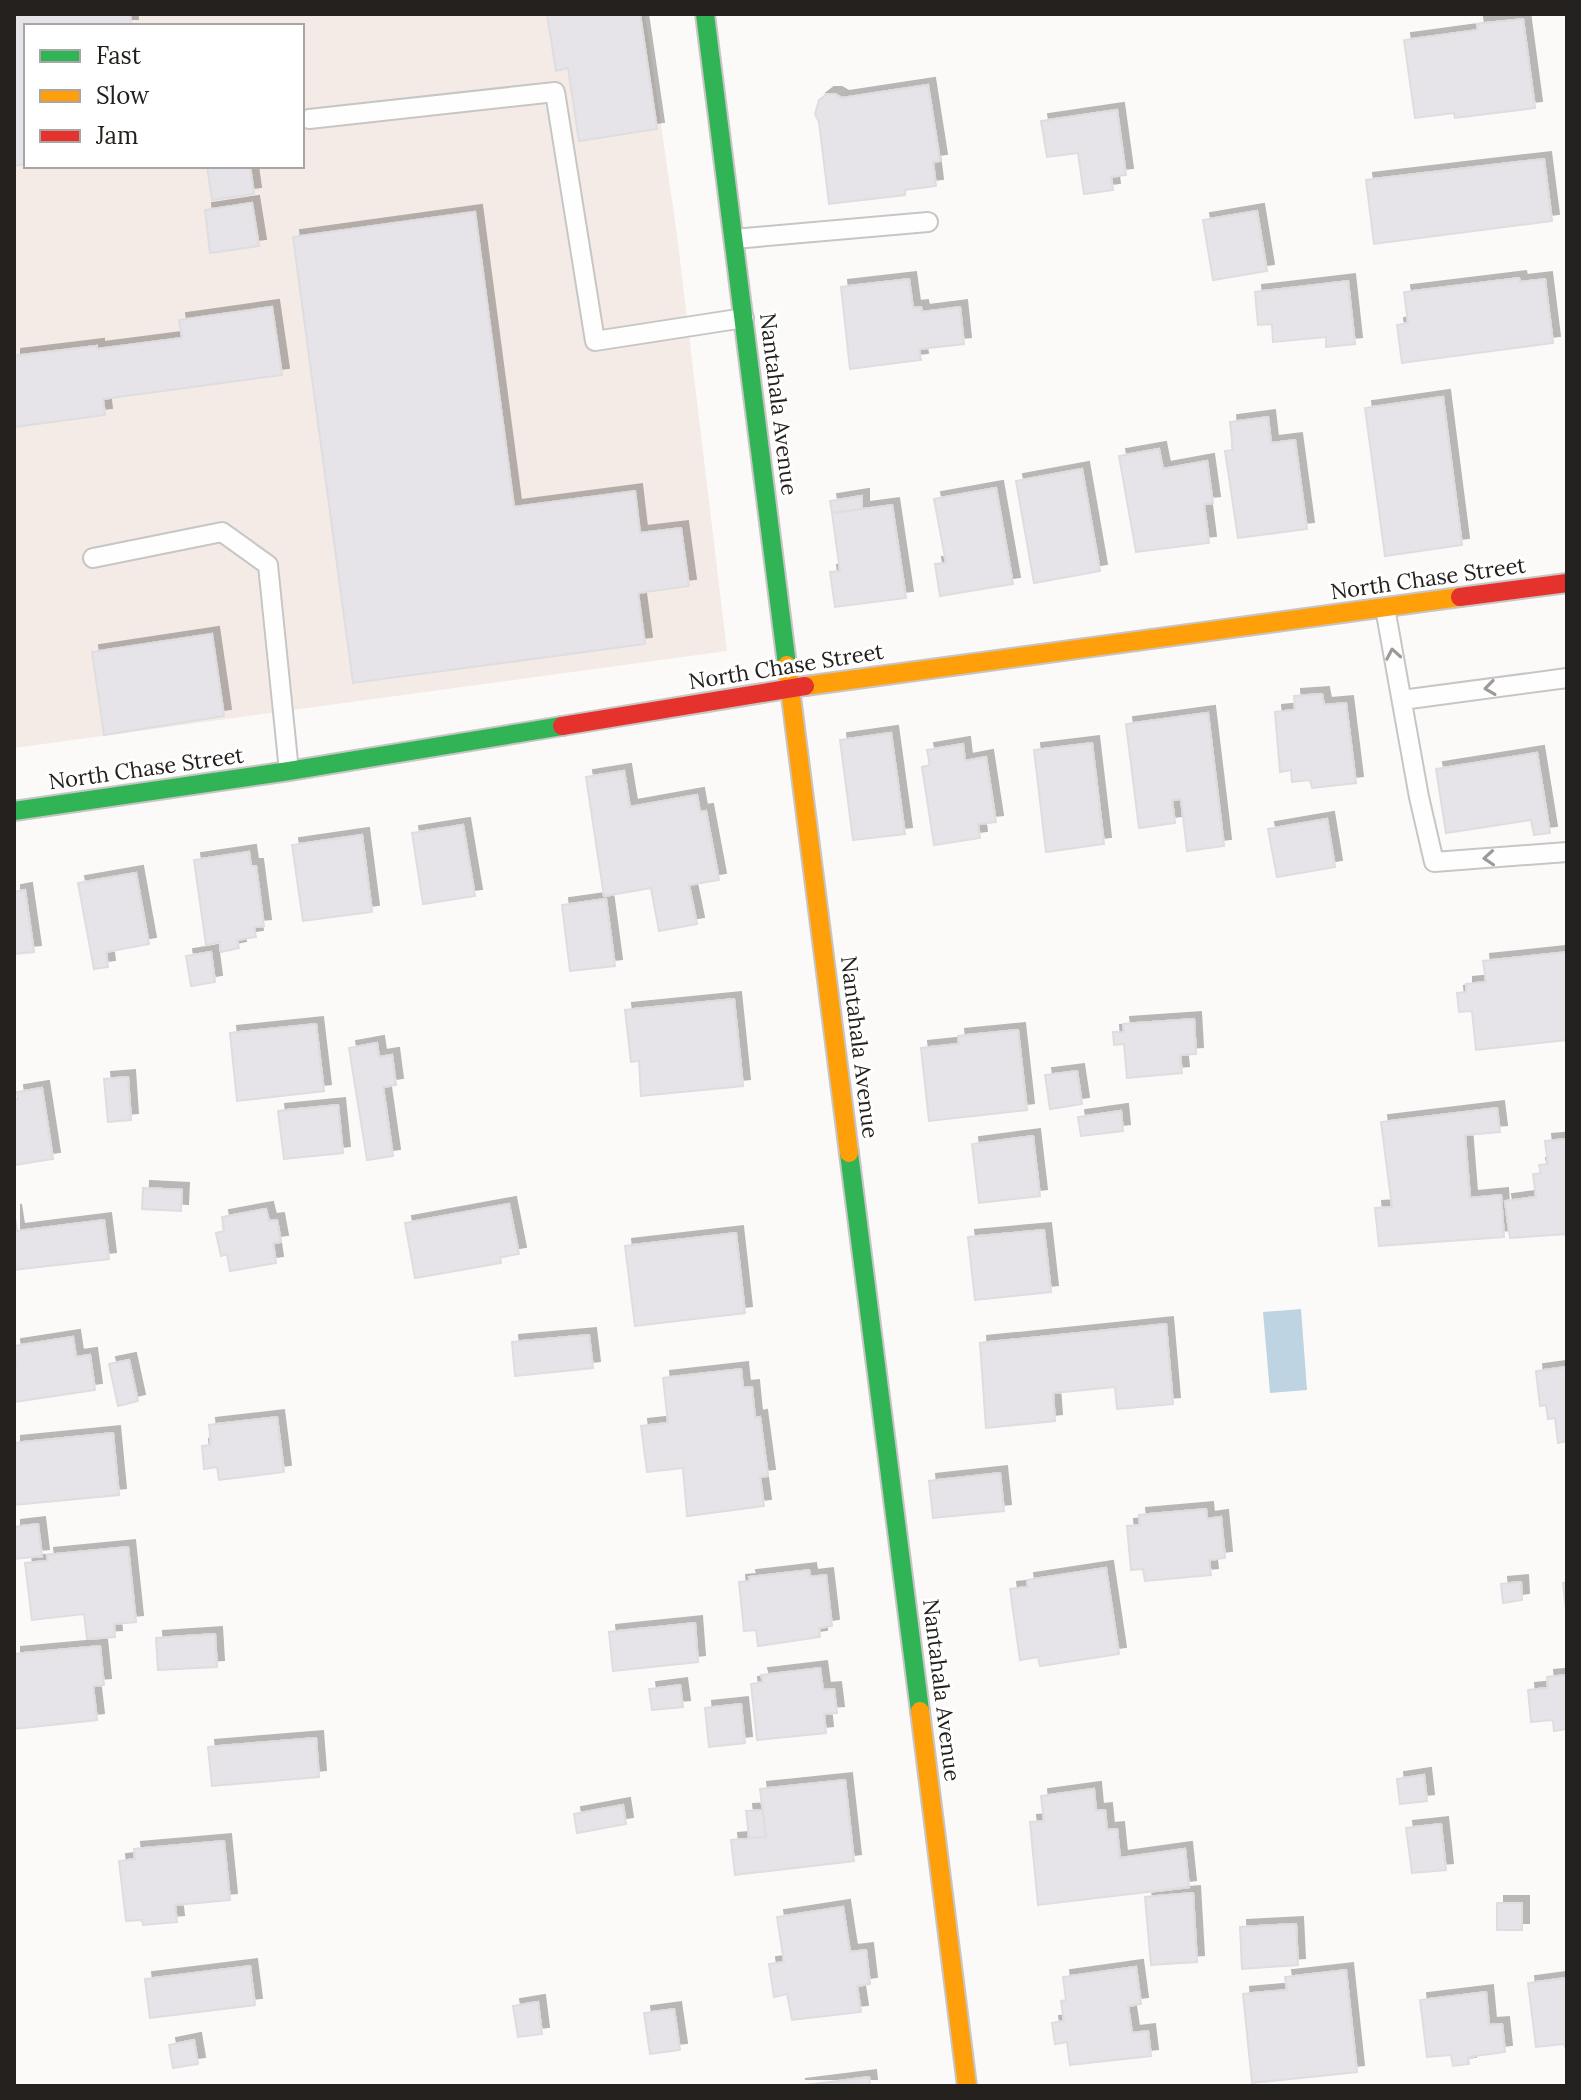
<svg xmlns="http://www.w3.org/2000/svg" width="1581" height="2100" font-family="Lora,serif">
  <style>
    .built { fill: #f4ebe6; fill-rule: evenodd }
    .water { fill: #bed4e2 }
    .building { fill: #e6e4e9; stroke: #dedddf; stroke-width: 2; filter: url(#shadow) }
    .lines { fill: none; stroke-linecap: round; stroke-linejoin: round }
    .lane-casing { stroke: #c8c6c4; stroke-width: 22 }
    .fast-casing { stroke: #c8c6c4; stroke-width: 22 }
    .slow-casing { stroke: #c8c6c4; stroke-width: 22 }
    .jam-casing { stroke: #c8c6c4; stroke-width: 22 }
    .lane { stroke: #fffefe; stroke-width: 18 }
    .fast { stroke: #30b455; stroke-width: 18 }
    .slow { stroke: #ff9f0a; stroke-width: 18 }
    .jam { stroke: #e5322d; stroke-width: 18 }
    .oneway { stroke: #9c9a99 }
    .labels { text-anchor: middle; stroke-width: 6; stroke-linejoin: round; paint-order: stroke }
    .street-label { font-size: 22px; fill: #24201d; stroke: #fff }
  </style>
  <defs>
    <filter id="shadow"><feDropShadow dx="7" dy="-7" stdDeviation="0" flood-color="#0004"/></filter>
  </defs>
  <rect width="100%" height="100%" fill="#fcfaf8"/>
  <path class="built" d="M14,14H645L677,235L727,651L14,748ZM26,26H302V166H26Z"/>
  <path class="water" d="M1301,1309L1307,1390L1270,1393L1263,1312Z"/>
  <path class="building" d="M14,14H130L131,26H26V164L14,166Z
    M547,14H640L657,129L579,141L568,68L556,71Z
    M1523,19L1535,108L1455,118L1454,113L1415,118L1404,40L1478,30L1477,24Z
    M928,85L940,161L933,162L936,186L905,190V195L829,204L819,122L815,114L819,100L827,94H835L842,98Z
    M1117,110L1126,175L1111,177L1113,190L1084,194L1078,153L1047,157L1041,121Z
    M1544,159L1552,221L1374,244L1366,180Z
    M207,166H250L254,194L212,200Z
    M252,203L259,246L210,253L205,210Z
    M1257,211L1267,271L1213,280L1203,220Z
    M475,212L514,507L635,491L640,533L681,528L689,586L638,593L645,644L353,683L293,237Z
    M1519,278L1520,282L1545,279L1553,343L1402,363L1397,325L1408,323L1404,292Z
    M909,279L913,308L921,307L922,312L960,307L964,344L919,349L921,360L850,369L841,287Z
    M1348,281L1355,344L1326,347V337L1273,342L1272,324L1258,325L1255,292Z
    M272,307L282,375L103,399L105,415L14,427V356L97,346V349L182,338L179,320Z
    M1443,397L1462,545L1385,556L1365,408Z
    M1268,417L1271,443L1295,440L1307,529L1238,538L1225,451L1233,450L1230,422Z
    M1159,449L1163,469L1207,461L1213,503L1204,504L1209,543L1136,552L1119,456Z
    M1082,469L1100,571L1034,583L1016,481Z
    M996,488L1013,584L940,596L935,564L946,563L934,499Z
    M862,496V509L832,513L830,501Z
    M892,505L906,598L835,607L830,572L840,571L832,513Z
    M212,634L224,716L104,735L92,652Z
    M1322,694L1324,705L1346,703L1356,783L1312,788L1310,780L1292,782L1291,770L1280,772L1275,712L1295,710L1294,696Z
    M1208,713L1224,846L1187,851L1181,799L1172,800L1175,823L1139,828L1126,724Z
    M891,733L905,834L853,840L840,740Z
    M1092,743L1104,844L1046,852L1034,750Z
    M963,744L965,761L986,757L996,822L978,824L980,838L934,845L922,767L930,765L927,750Z
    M1537,753L1550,833L1534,835L1531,820L1446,833L1436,769Z
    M624,771L630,807L697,795L700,812L706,811L719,880L689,885L697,924L659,931L651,888L604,896L586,777Z
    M1327,819L1335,867L1277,877L1268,829Z
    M463,825L475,896L423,904L412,833Z
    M362,835L372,912L303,921L292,845Z
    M249,852L251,866H256L264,926L254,927L256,937L237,940L239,948L221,952L220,942L206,945L194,860Z
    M136,873L149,944L106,952L108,967L94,969L78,883Z
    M25,890L34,952L14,954V892Z
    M606,899L615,966L570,971L562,905Z
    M211,952L215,982L191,986L186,956Z
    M1567,952V1040L1476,1050L1472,1011L1459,1012L1457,993L1466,992V984L1486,982L1483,961Z
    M734,999L743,1086L641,1096L639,1061L631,1062L625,1010Z
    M1194,1019L1196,1054L1180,1055L1182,1073L1127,1078L1124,1044L1114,1045L1113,1032H1124L1123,1024Z
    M316,1024L324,1091L237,1101L230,1033Z
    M1018,1030L1027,1110L929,1121L921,1048L959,1044L958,1036Z
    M377,1043L379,1057L392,1055L396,1085L383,1087L393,1156L367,1160L349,1048Z
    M1077,1071L1082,1104L1050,1109L1045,1075Z
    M128,1077L131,1120L108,1122L104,1079Z
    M42,1088L53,1159L14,1165V1099H18L17,1092Z
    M338,1105L343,1153L284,1159L278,1111Z
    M1497,1108L1500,1132L1465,1135L1470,1198L1501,1195L1504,1237L1379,1246L1375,1208L1392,1207L1381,1122Z
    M1121,1111L1123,1131L1081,1136L1078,1117Z
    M1033,1136L1040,1196L979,1203L972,1144Z
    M1567,1139V1234L1510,1238L1505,1201L1536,1197L1533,1174L1541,1173L1539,1165L1548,1164L1545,1141Z
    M143,1188L182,1190L181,1211L142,1209Z
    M509,1204L519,1254L500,1257L501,1263L415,1278L405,1223Z
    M266,1209L269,1221L277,1220L281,1242L273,1243L276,1263L230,1271L227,1254L221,1256L216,1233L224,1231L222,1217Z
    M14,1211L17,1231L104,1220L109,1259L14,1270Z
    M1044,1230L1051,1292L975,1300L968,1237Z
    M736,1233L745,1313L635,1326L625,1246Z
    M1166,1324L1173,1404L1117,1409L1115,1387L1053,1393L1055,1421L986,1428L980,1343Z
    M589,1335L593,1368L515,1376L512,1342Z
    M73,1337L76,1357L90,1355L95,1390L14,1402V1365L16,1364L14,1346Z
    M129,1360L138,1401L118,1406L109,1364Z
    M1567,1367V1441L1558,1443L1555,1418L1548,1419L1546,1405L1540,1406L1536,1371Z
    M741,1369L743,1388L752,1387L755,1418L760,1417L768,1476L760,1477L764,1506L687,1516L683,1468L647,1472L641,1426L668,1423L663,1378Z
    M277,1417L284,1472L219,1480L217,1467L204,1469L202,1446L211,1445L209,1425Z
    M113,1433L119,1495L14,1505V1443Z
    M1000,1473L1004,1511L933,1518L929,1481Z
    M1206,1509L1207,1519L1221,1517L1225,1558L1209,1560L1211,1575L1145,1581L1143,1569L1131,1570L1127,1526L1140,1525L1139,1515Z
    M38,1524L42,1556L14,1559V1527Z
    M128,1547L136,1622L114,1624L115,1637L87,1639L84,1614L32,1620L25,1563L48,1561L47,1555Z
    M1106,1568L1119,1654L1040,1666L1038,1657L1020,1660L1010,1589L1028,1587L1027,1580Z
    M809,1570L810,1577L826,1575L832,1626L819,1628L820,1637L758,1646L756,1630L744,1631L739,1582L750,1581L749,1577Z
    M1521,1582L1522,1600L1503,1603L1501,1584Z
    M1563,1583H1567L1566,1610Z
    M695,1623L698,1662L613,1671L609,1632Z
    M215,1634L217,1667L158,1670L156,1638Z
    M100,1646L104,1685L93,1686L97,1720L14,1729V1654Z
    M820,1668L823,1690L834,1689L837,1713L824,1714L826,1733L757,1740L751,1684L763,1682L761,1675Z
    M1567,1675V1729L1554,1731L1553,1720L1531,1722L1528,1690L1548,1688L1547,1677Z
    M680,1685L683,1707L652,1710L649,1689Z
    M741,1704L745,1743L709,1747L705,1708Z
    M316,1738L319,1777L212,1786L208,1747Z
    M1424,1775L1427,1801L1400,1804L1397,1779Z
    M845,1780L854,1861L735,1875L731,1840L766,1837L760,1789Z
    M1094,1789L1096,1811L1105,1810L1107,1830L1117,1829L1120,1858L1185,1849L1189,1887L1038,1905L1030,1822L1044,1821L1041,1796Z
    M623,1805L626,1824L577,1833L574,1814Z
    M763,1810L766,1837L749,1838L746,1811Z
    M1441,1824L1446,1870L1412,1873L1406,1828Z
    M224,1841L230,1900L175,1905L177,1922L143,1925L142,1920L126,1921L119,1861L135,1859L134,1849Z
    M1193,1893L1197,1962L1151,1965L1145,1897Z
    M1497,1903H1522V1930H1497Z
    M843,1907L850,1952L866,1950L870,1984L857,1986L861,2012L792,2020L787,1994L774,1997L769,1964L784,1962L777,1917Z
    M1296,1924L1298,1965L1242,1969L1240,1927Z
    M250,1966L255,2005L150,2018L145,1979Z
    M1136,1967L1141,2004L1128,2006L1132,2033L1148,2031L1151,2056L1070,2065L1067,2042L1055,2044L1052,2023L1064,2021L1061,2001L1066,2000L1063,1977Z
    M1346,1970L1357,2072L1252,2083L1243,1994L1287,1990L1285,1977Z
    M1567,1978V2052L1564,2044L1536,2047L1528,1983Z
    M1486,1992L1489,2025L1502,2024L1505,2052L1468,2057L1469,2064L1453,2066L1451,2055L1427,2057L1420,2000Z
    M538,2002L542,2034L518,2037L513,2006Z
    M674,2009L680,2050L650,2054L644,2013Z
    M194,2040L198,2064L173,2068L169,2045Z
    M869,2077L870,2086H798Z"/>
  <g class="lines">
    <defs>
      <path id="lane" d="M309,119L555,92L595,341L744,318
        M734,239L928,222
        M93,558L222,532L268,565L289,771
        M1385,608L1419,797L1434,862L1567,852
        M1402,700L1567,678"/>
      <path id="fast" d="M705,14L787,665
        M14,811L289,771L562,726
        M849,1153L920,1711"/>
      <path id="slow" d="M787,665L849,1153
        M805,686L1460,597
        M920,1711L967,2086"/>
      <path id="jam" d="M1460,597L1567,583
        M562,726L805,686"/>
    </defs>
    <use href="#lane" class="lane-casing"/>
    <use href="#fast" class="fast-casing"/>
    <use href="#slow" class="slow-casing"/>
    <use href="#jam" class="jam-casing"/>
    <use href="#lane" class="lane"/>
    <use href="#fast" class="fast"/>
    <use href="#slow" class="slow"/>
    <use href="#jam" class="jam"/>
  </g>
  <defs><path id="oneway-chevron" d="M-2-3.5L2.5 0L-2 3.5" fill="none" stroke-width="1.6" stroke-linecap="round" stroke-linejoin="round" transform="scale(2)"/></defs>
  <g class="oneway">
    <use href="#oneway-chevron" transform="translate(1393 654) rotate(-100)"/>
    <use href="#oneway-chevron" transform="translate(1490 688) rotate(172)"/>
    <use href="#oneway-chevron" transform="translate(1489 858) rotate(176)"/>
  </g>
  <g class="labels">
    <g class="street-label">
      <text transform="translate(779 404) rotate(83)" y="8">Nantahala Avenue</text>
      <text transform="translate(1428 578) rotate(-8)" y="8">North Chase Street</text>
      <text transform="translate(786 666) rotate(-9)" y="8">North Chase Street</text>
      <text transform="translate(146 768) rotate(-8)" y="8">North Chase Street</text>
      <text transform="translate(860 1047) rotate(83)" y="8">Nantahala Avenue</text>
      <text transform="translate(942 1690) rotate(83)" y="8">Nantahala Avenue</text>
    </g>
  </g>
  <rect width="1581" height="2100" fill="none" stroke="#24201d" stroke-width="32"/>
  <rect x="24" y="24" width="280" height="144" fill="#ffffff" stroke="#a7a6a5" stroke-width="2"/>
  <rect x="40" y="50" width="40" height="12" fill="#30b455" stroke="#a7a6a5" stroke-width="2"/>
  <text x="96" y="64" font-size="24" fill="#24201d">Fast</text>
  <rect x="40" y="90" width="40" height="12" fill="#ff9f0a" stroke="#a7a6a5" stroke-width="2"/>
  <text x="96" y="104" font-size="24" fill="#24201d">Slow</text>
  <rect x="40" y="130" width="40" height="12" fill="#e5322d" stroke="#a7a6a5" stroke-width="2"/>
  <text x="96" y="144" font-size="24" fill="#24201d">Jam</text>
</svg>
